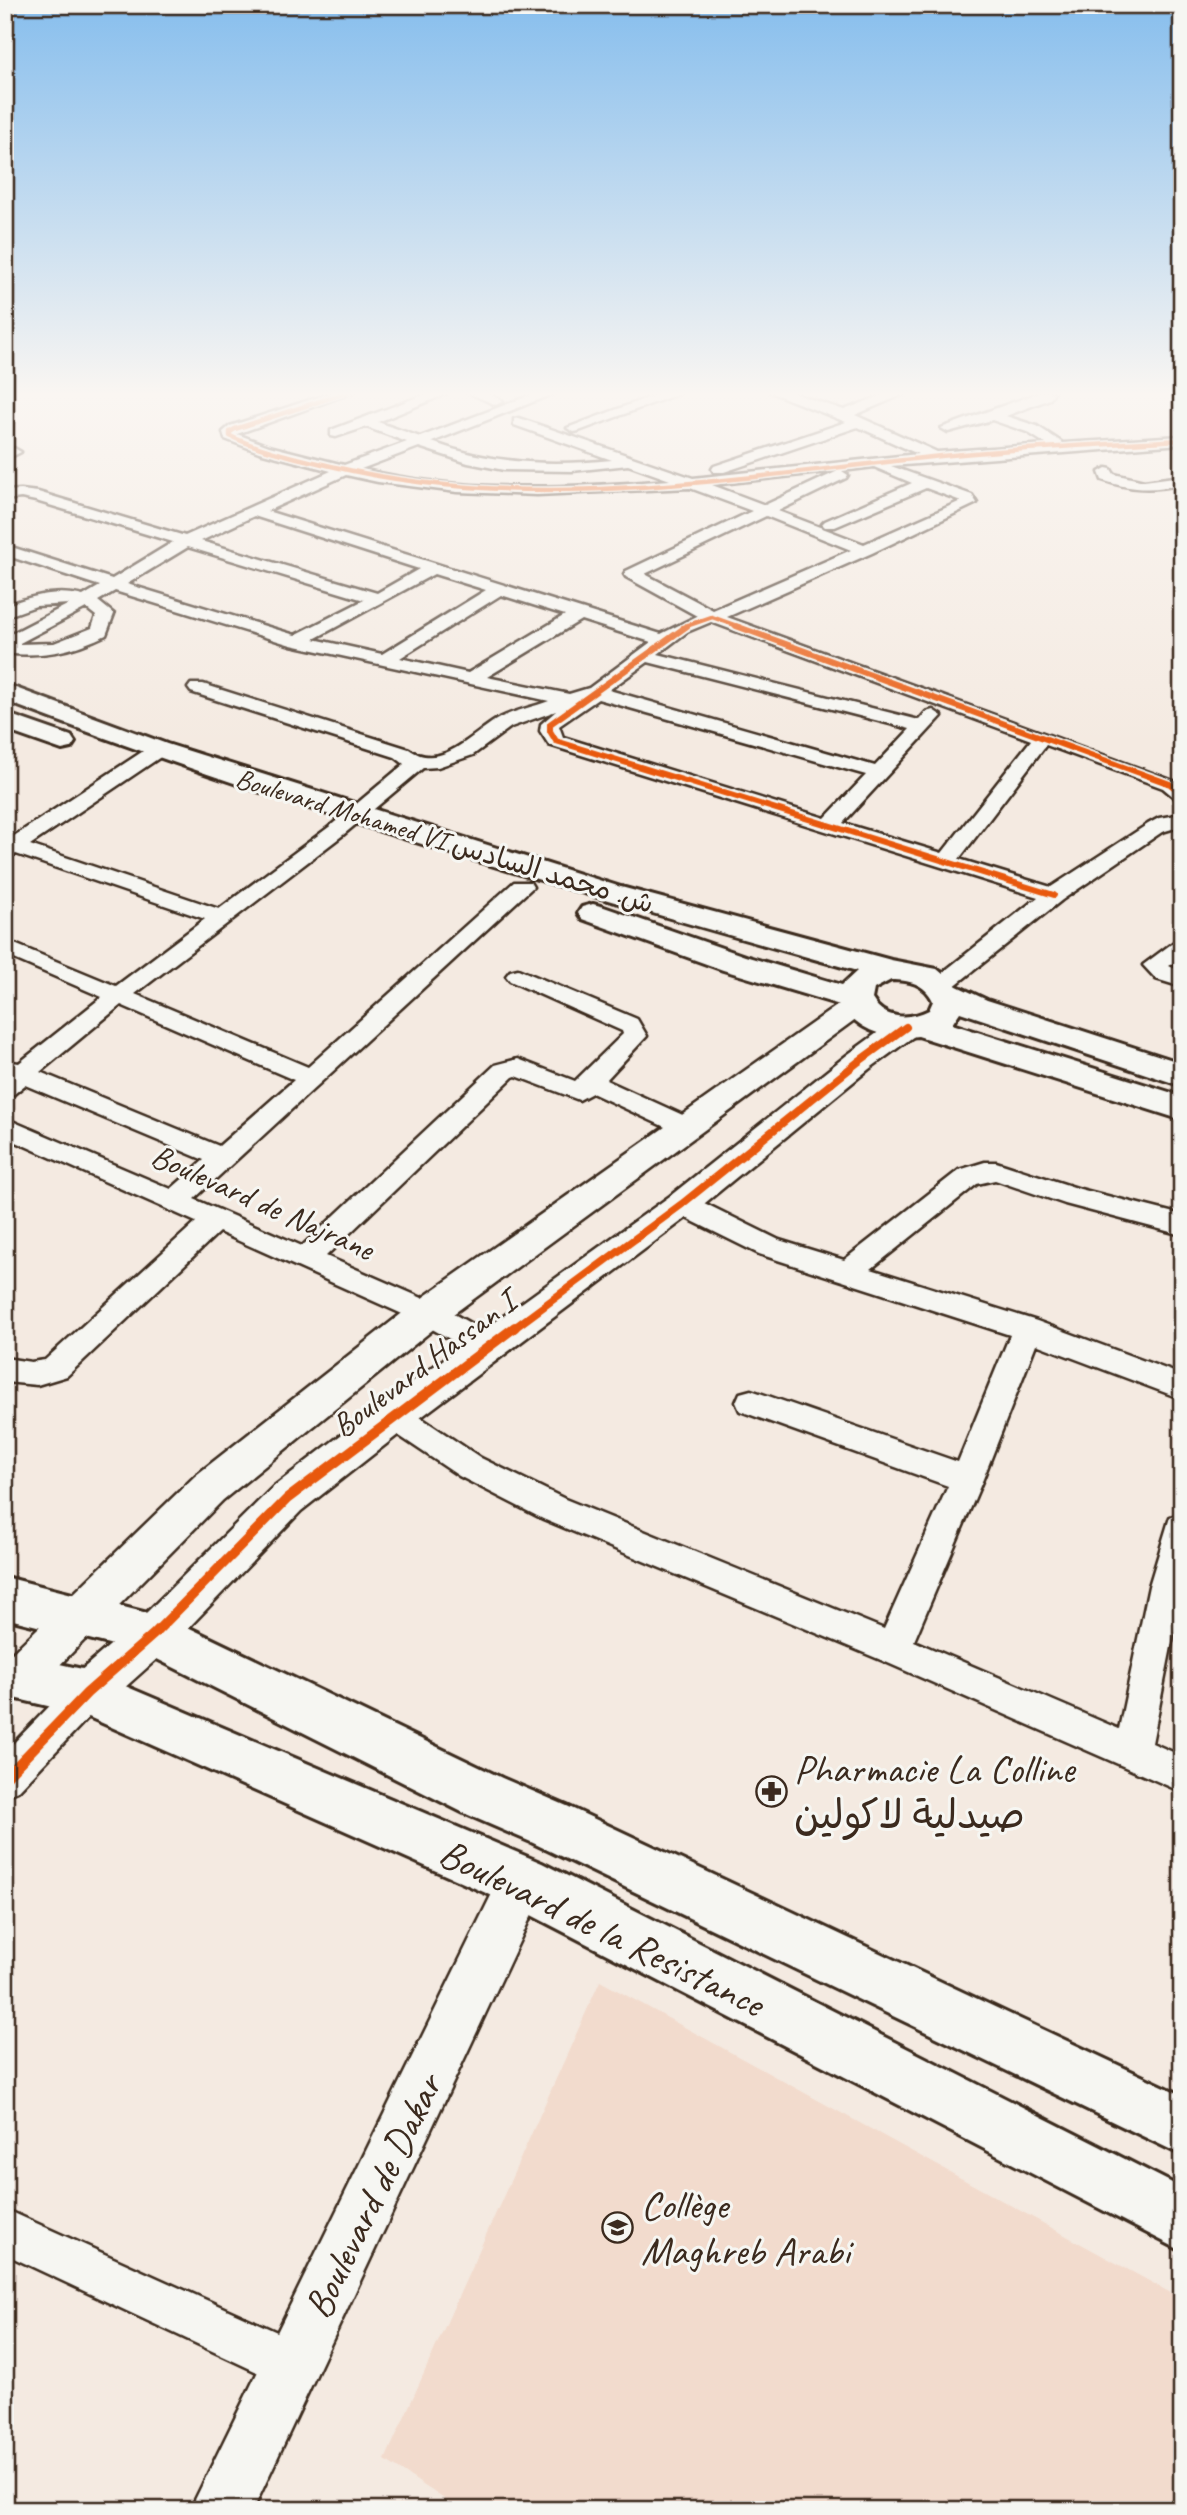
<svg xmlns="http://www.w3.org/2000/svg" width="1187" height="2515" font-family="Caveat,'Playpen Sans Arabic',sans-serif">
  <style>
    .built { fill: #f2dbcd }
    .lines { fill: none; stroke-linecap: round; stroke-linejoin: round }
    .minor-casing { stroke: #3b2a1e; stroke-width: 5 }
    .tertiary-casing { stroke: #3b2a1e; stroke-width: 5 }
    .secondary-casing { stroke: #3b2a1e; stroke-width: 6 }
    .minor { fill: #f6f6f2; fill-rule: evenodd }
    .tertiary { fill: #f6f6f2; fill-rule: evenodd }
    .secondary { fill: #f6f6f2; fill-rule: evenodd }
    .cycleway-far3-casing { stroke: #f6f6f2; stroke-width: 7 }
    .cycleway-far2-casing { stroke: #f6f6f2; stroke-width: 10 }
    .cycleway-far1-casing { stroke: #f6f6f2; stroke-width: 12 }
    .cycleway-casing { stroke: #f6f6f2; stroke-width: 15 }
    .cycleway-far3 { stroke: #e8590c; stroke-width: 4.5 }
    .cycleway-far2 { stroke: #e8590c; stroke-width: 6 }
    .cycleway-far1 { stroke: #e8590c; stroke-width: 8 }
    .cycleway { stroke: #e8590c; stroke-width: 10 }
    .labels { text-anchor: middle; stroke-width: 6; stroke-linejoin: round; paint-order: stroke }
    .far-street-label { font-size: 28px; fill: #3b2a1e; stroke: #f6f6f2 }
    .street-label { font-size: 33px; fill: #3b2a1e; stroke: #f6f6f2 }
    .near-poi-label { font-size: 40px; fill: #3b2a1e; stroke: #f6f6f2; text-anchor: start }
    .near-street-label { font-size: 40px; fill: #3b2a1e; stroke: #f6f6f2 }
  </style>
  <rect width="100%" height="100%" fill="#f4eae1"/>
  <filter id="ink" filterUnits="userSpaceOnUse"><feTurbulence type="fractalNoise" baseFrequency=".0143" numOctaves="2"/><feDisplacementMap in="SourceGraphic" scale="14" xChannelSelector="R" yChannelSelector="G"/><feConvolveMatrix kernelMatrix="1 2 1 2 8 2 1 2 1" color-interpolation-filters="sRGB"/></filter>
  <g filter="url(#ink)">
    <path class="built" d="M600,1981L1182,2299V2510H461L385,2460Z"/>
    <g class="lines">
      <defs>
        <path id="minor" d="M334,392H354L237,434L269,446L344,465L407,442L366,427L336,437L331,436V430L431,392L446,394L378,422L420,437L539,392H558L432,442C491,464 550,466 612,460L514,425V419L519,418L693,478L918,454L858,427L724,472H714L712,469L714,466L846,422L770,392H790L844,410L890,392H909L855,415L937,452L1046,444L1027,432L992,420L948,432L941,428L1041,392H1054L1050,399L1006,416L1037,426L1063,443L1182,436V444L891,466L972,495L977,503L872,553L727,617L1182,784V800L1175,798L1163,788L1046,745L959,859L1051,887L1148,824L1159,818L1182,814V826L1162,832L1062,900L948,991H932L928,986L932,981L1038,897L549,745L540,731L541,724L556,711L511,727L473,755L438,767L423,768L343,835L135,994L308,1067L514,882H530L533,887L194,1199L302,1246L495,1065L518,1059L575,1081L623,1034L622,1031L510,981L506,976L510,971L518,969L637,1019L647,1036L606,1080L698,1122L702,1128L698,1134L689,1137L680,1134L592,1093L579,1100L516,1076L513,1077L326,1256L438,1305L498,1339L503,1347L498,1355L488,1358L478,1355L418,1321L219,1232L67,1376L37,1385L5,1382V1358L31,1362L45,1360L196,1222L5,1137V1118L171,1189L204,1160L25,1085L14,1094L5,1096V1061L19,1063L102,997L5,955V940L116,986L205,919L16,854L5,858V837L11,838L151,746H165L168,750L165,754L30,845L219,909L329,827L404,764L395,757L191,692L188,688L191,684H203L409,749C439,772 471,735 496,720C511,711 533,707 549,701L291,645L115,591L98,601L114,614L106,635C73,651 42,658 5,653V637L69,604L36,606L5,617V606C30,596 57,589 83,596L100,586L5,555V545L112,579L173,542L36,501L21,498L5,500V491L21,490L38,492L185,536L331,471L259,452L225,439L223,432L230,426ZM419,447L468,463L504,470L572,471L628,465L670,480C568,488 460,493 361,469ZM874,467L912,483L825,521L822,524L825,527H835L926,488L961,501L864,544L778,511L846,478L848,475L842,471ZM838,471L765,505L712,485ZM346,475L378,482L457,492L537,495L690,488L752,511L626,571L624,574L626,577L697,616L661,634L267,511ZM254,516L419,569L377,593L201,541ZM766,516L851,550L713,610L645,574ZM188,547L364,600L295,635L127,584ZM434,574L486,590L382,654L314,639ZM501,595L565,615L468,673L400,658ZM86,608L96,616L92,628L54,643L18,644ZM581,620L651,642L589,688L569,694L487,677ZM711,622L1031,740L942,853L843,823L942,716L933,710L926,712L919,720L658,654L687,632ZM648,662L910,729L875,766L609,690ZM598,699L866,775L825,818L563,737L559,726ZM121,1005L294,1080L219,1146L40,1072Z
          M467,392H486L503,401L496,405Z
          M663,392H683L579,431L574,432L567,428Z
          M14,448L21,452L5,460V451Z
          M1106,468L1111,469L1114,474L1144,481L1182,476V484C1153,491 1130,490 1102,480L1099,472Z
          M1182,940V957L1169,966L1182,972V987L1156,979L1143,965L1174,942Z
          M985,1162H996L1080,1189L1182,1215V1235L1065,1204L995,1180L977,1184L871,1269L1037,1321L1182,1375V1399L1036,1344L983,1479L914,1641L1119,1729L1149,1586L1170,1517L1182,1513V1591L1152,1743L1182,1756V1792L881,1660L543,1519L459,1476L383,1425L379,1416L383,1407L394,1404L405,1407L481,1458L565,1499L884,1629L948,1486L740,1411L736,1402L740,1393L751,1390L958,1462L1010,1335L759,1254L672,1211L668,1204L672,1197L682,1194L692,1197L779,1240L844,1260L959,1170Z
          M87,1677L100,1681L105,1693L100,1705L18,1791L5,1796V1752L74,1681Z
          M5,2209L308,2346L314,2363L308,2380L291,2386L274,2380L5,2254Z"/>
        <path id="tertiary" d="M858,995L868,998L873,1004L868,1010L441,1323L223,1500L34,1691L18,1697L5,1692V1660L195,1476L415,1303L848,998Z
          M906,1018L917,1020L921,1027L917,1034L869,1069L694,1212L408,1427L301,1511L169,1648L103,1707L87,1713L71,1707L65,1693L71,1679L139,1620L273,1487L380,1405L670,1196L847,1055L895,1020Z
          M523,1858L540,1865L547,1882L253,2510H190L506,1865Z"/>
        <path id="secondary" d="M5,684L167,744L621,887L891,960L937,969L957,986L987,1000L1182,1063V1086L960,1012L952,1024L1182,1096V1120L918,1036C889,1040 859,1032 843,1006L723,970L582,919L578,913L582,907L593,904L604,907L745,956L842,985L857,971C570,891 283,807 5,701ZM891,980C908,980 925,983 933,1001L929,1010C909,1020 884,1020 872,999L874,989Z
          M5,713L71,736L75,742L71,748L62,750L5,730Z
          M5,1577L171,1619L502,1778L567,1806L1182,2095V2155L531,1842L466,1814L145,1653L5,1618Z
          M5,1652L87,1670L104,1677L542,1863L1182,2188V2251L504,1901L82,1714L5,1696Z"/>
      </defs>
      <use href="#minor" class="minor-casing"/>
      <use href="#tertiary" class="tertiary-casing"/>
      <use href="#secondary" class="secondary-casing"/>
      <use href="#minor" class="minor"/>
      <use href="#tertiary" class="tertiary"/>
      <use href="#secondary" class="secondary"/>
      <defs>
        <path id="cycleway-far3" d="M348,392L235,429L230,432V436C262,451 297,458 331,466C523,513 720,480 913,459C1003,449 1092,445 1182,440
          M683,627L712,617L740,627"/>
        <path id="cycleway-far2" d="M687,626L550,724V731L556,741L1054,895
          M736,626L1170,784L1182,794"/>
        <path id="cycleway-far1" d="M513,1329L682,1204L858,1062L906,1027"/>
        <path id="cycleway" d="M5,1778L87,1693L154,1634L287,1499L515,1327"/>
      </defs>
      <use href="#cycleway-far3" class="cycleway-far3-casing"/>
      <use href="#cycleway-far2" class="cycleway-far2-casing"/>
      <use href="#cycleway-far1" class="cycleway-far1-casing"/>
      <use href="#cycleway" class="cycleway-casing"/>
      <use href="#cycleway-far3" class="cycleway-far3"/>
      <use href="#cycleway-far2" class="cycleway-far2"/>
      <use href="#cycleway-far1" class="cycleway-far1"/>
      <use href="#cycleway" class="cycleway"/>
    </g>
  </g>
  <linearGradient id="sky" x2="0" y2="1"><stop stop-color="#87beed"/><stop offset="0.53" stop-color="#faf6f2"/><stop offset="1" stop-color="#faf6f2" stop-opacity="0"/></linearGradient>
  <rect width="1187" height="744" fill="url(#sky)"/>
  <defs>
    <symbol id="pharmacy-ring" viewBox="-11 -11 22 22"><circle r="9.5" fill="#f6f6f2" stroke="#3b2a1e" stroke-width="1.5"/><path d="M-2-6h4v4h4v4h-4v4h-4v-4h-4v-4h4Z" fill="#3b2a1e"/></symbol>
    <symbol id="school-ring" viewBox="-11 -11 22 22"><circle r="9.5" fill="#f6f6f2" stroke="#3b2a1e" stroke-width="1.5"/><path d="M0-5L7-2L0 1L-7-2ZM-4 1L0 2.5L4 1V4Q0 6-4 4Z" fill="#3b2a1e"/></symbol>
  </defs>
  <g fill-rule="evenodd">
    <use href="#pharmacy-ring" x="754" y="1774" width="35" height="35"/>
    <use href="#school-ring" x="600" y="2210" width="35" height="35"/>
  </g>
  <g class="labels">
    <g class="far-street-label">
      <text transform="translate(445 840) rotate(17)" y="10">Boulevard Mohamed VI ش. محمد السادس</text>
    </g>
    <g class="street-label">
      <text transform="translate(263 1201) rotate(24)" y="12">Boulevard de Najrane</text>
      <text transform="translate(423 1363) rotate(-37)" y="12">Boulevard Hassan I</text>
    </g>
    <g class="near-poi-label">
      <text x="794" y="1782">Pharmacie La Colline<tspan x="794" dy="46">صيدلية لاكولين</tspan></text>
      <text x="641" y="2218">Collège<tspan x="641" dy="46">Maghreb Arabi</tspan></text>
    </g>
    <g class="near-street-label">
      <text transform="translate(602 1927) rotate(26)" y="14">Boulevard de la Resistance</text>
      <text transform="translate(372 2196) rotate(-64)" y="14">Boulevard de Dakar</text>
    </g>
  </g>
  <rect width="1187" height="2515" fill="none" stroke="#f6f6f2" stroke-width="28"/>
  <rect x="14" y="14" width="1159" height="2487" fill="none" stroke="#3b2a1e" stroke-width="2.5" filter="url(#ink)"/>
</svg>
